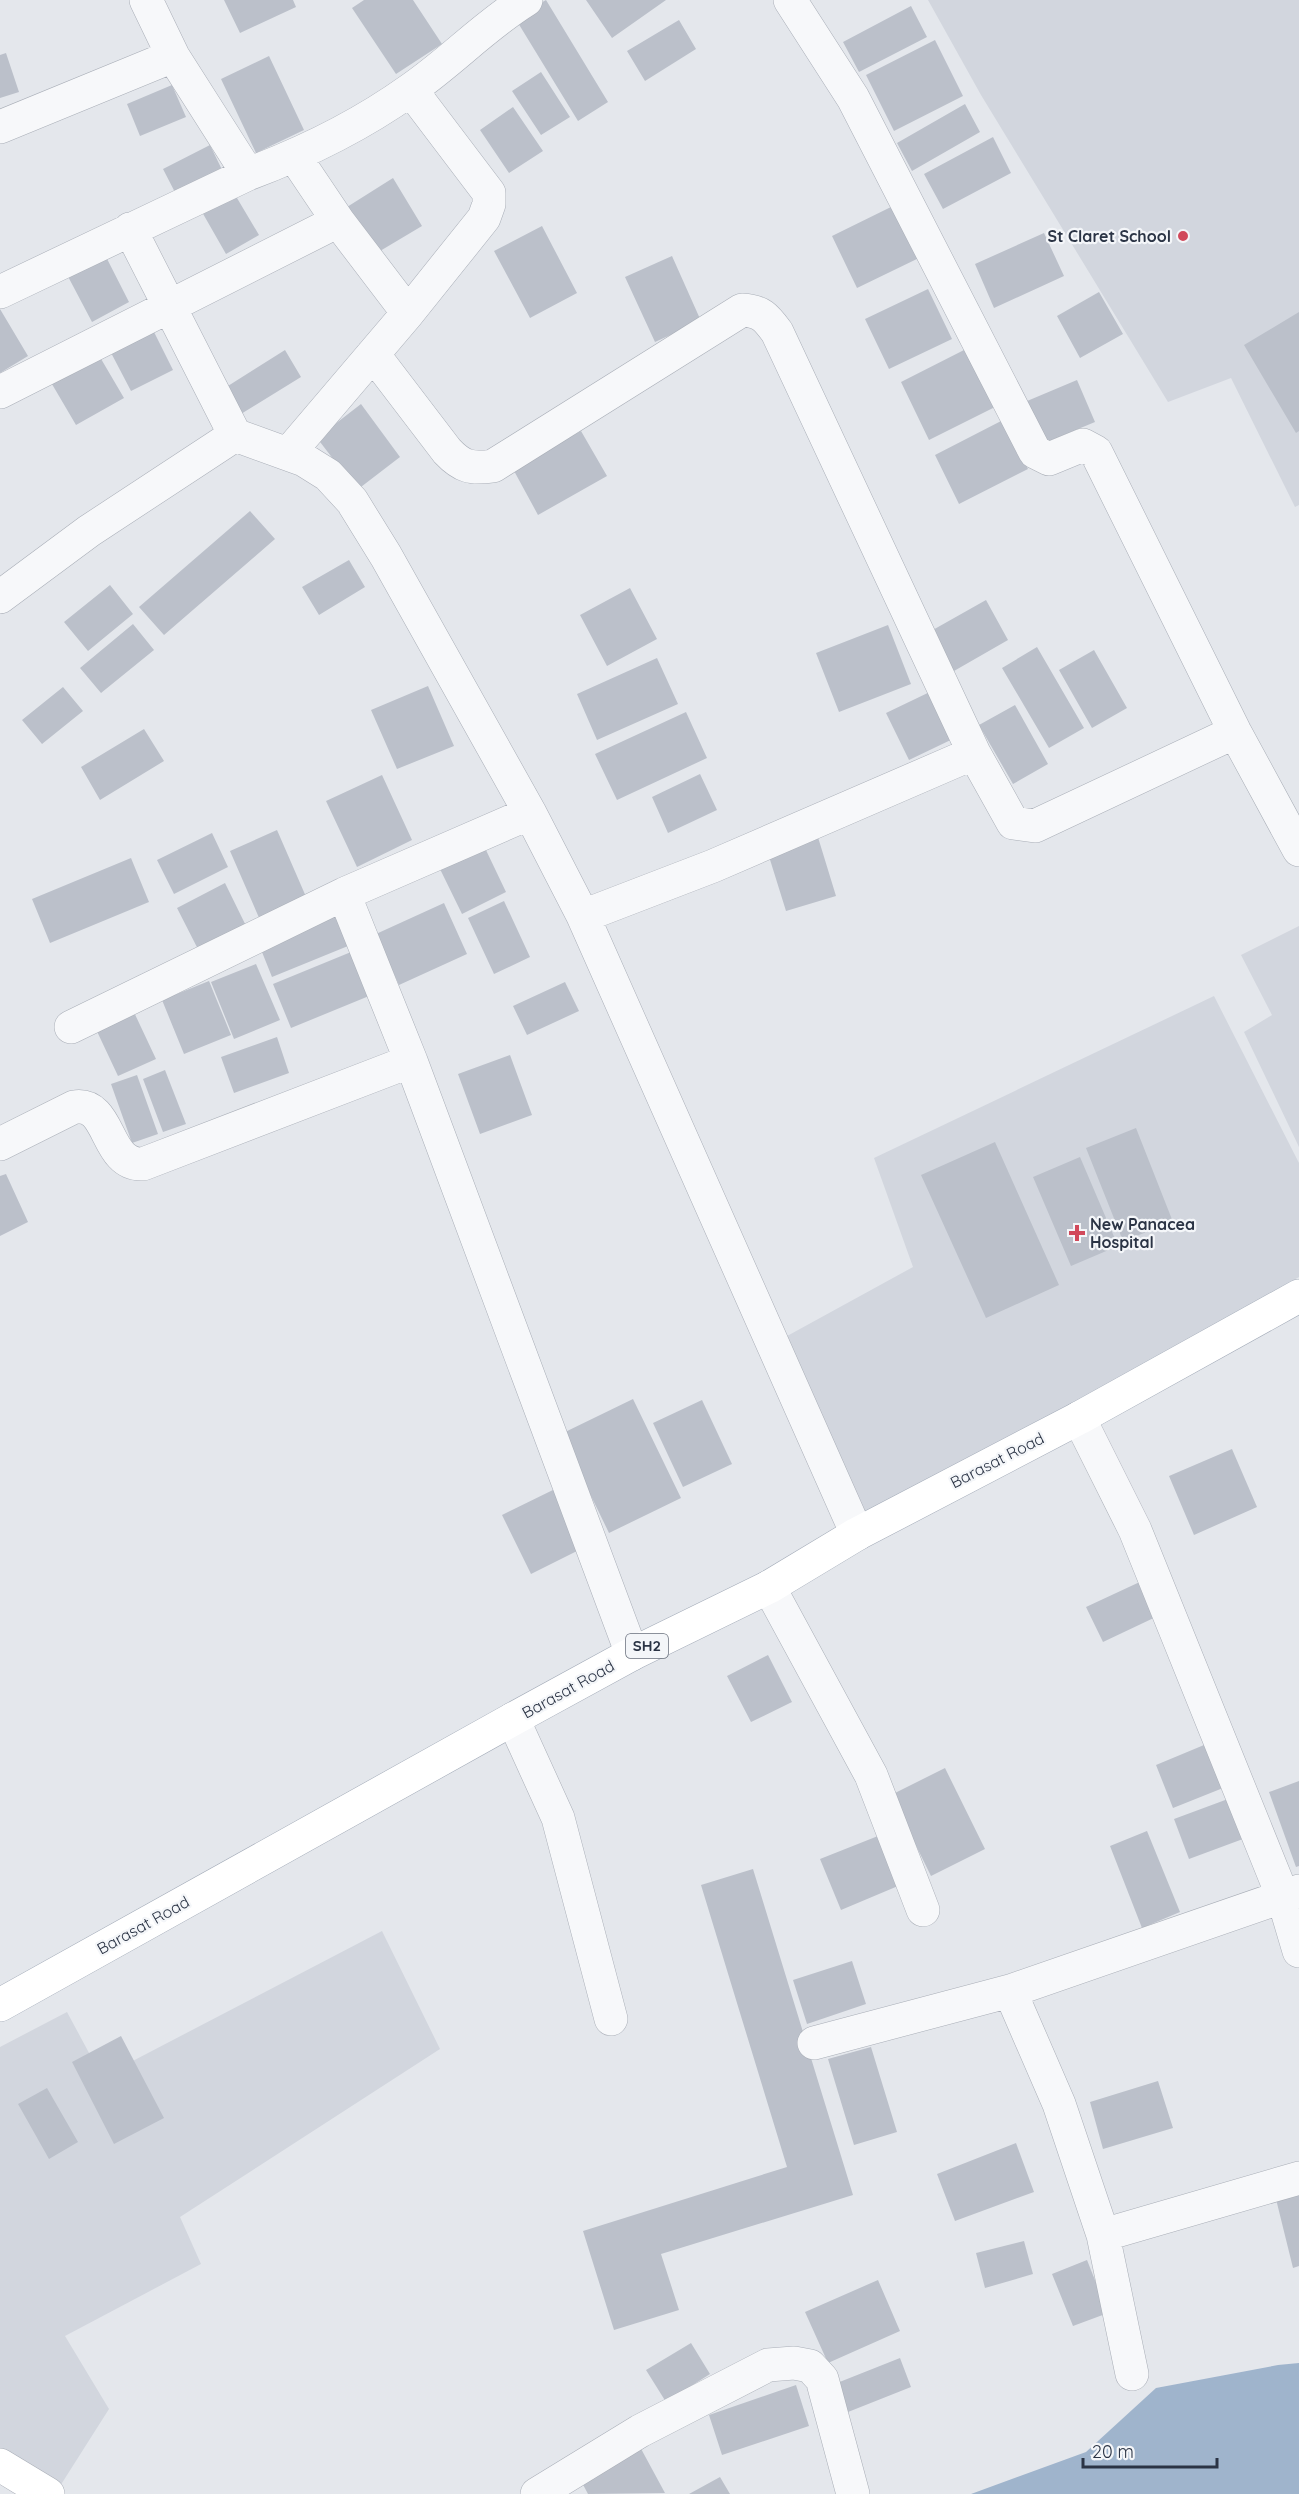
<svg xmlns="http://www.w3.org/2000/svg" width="1299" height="2494" font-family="Quicksand,sans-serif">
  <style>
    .built { fill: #d2d6de }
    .water { fill: #9fb4cc }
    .building { fill: #bbc0ca }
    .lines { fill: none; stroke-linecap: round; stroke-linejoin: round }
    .street-casing { stroke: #a9aeb7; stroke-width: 34 }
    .secondary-casing { stroke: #a9aeb7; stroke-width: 34 }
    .primary-casing { stroke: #a3abb8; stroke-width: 34 }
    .street { stroke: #f7f8fa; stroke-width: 33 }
    .secondary { stroke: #fff; stroke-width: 33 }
    .primary { stroke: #fff; stroke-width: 33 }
    .poi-dot { fill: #d1495b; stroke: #f4f6f9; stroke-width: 2 }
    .labels { text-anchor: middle; stroke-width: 4.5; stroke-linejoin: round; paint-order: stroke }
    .shield { fill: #f4f6f9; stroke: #676e7b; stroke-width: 1.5 }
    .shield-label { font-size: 15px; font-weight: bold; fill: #2b3445 }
    .poi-label { font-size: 16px; font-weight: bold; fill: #2b3445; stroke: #f4f6f9; text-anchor: end }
    .street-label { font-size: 16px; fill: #2b3445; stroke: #f4f6f9 }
  </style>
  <rect width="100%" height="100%" fill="#e4e7ec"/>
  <path class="built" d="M928,0H1299V505L1295,507L1231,378L1168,402L981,95Z
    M1299,926V1147L1244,1032L1272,1015L1241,955Z
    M1214,996L1299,1163V1277L870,1524L778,1341L913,1267L874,1158Z
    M382,1931L440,2049L180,2217L201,2264L65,2336L109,2409L55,2494L0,2458V2047L67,2012L102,2077Z"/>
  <path class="water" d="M1299,2363V2494H971L1086,2452L1156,2388L1278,2365Z"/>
  <path class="building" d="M224,0H293L296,7L240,33Z
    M364,0H413L442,44L396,74L352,8Z
    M546,0L608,102L578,121L515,18Z
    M586,0H666L612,38Z
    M911,6L927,37L859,72L843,42Z
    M679,20L696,49L645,81L627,51Z
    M935,40L963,96L894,131L866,75Z
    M6,53L19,92L0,98V55Z
    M269,56L304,130L256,153L221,79Z
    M541,72L570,117L541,135L512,91Z
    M172,85L186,117L140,136L127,104Z
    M965,104L980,132L912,171L897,143Z
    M513,107L543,151L509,173L480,130Z
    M993,137L1011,173L943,209L924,174Z
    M210,145L226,178L180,202L163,169Z
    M393,178L422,226L375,254L347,207Z
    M234,193L259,235L226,254L202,212Z
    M895,205L921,257L857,288L832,236Z
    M542,226L577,293L530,318L494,251Z
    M1044,233L1064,276L994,308L975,264Z
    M101,247L129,302L92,322L63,267Z
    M672,256L701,321L655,342L625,277Z
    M928,289L952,339L889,369L865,319Z
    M1099,292L1123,334L1080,358L1057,316Z
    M0,309L28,356L0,373Z
    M1299,312V431L1296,433L1244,345Z
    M151,326L173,370L131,391L108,347Z
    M966,349L995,407L929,440L901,382Z
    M285,350L301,377L236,417L220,391Z
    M97,352L124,398L76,425L49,379Z
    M1077,380L1095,422L1037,446L1020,404Z
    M361,404L400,457L357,490L317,438Z
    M1003,420L1028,469L959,504L935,455Z
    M581,431L607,476L538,515L513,469Z
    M250,511L275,539L164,635L139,607Z
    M349,560L365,587L319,615L302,587Z
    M110,585L133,614L88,651L64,622Z
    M630,588L657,639L607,666L580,615Z
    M986,600L1008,640L954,671L931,631Z
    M133,624L154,650L101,693L80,668Z
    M888,625L911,684L839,712L816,653Z
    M1037,647L1084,728L1049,748L1002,668Z
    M1094,650L1127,708L1092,728L1059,670Z
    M657,658L678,704L597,740L577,694Z
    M428,686L454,746L397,769L371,710Z
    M63,687L83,711L42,744L22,720Z
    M936,689L959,736L909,760L886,713Z
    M1015,705L1048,764L1013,784L979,725Z
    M686,712L707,758L617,800L595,754Z
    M144,729L164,761L100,800L81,767Z
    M700,774L717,810L668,833L652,797Z
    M382,775L412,840L357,867L326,801Z
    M277,830L307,899L260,920L230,851Z
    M212,833L228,867L174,894L157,860Z
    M817,834L836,896L786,911L767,850Z
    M485,848L506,892L462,914L440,869Z
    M131,858L149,902L50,943L32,899Z
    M225,883L250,934L202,957L177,908Z
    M504,901L530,957L494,974L468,918Z
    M444,903L467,954L399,985L376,934Z
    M335,911L348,946L272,977L258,942Z
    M351,952L369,996L291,1028L273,984Z
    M256,964L280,1020L234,1039L211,982Z
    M209,981L231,1035L184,1054L162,1000Z
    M565,982L579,1011L527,1035L513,1006Z
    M132,1008L156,1059L118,1076L94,1025Z
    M277,1037L289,1073L234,1093L221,1057Z
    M510,1055L532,1115L480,1134L458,1074Z
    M165,1070L186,1124L163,1132L143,1079Z
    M137,1075L158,1134L132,1143L111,1084Z
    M1136,1128L1173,1222L1123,1241L1086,1148Z
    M995,1142L1059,1285L986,1318L921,1175Z
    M1080,1157L1118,1246L1071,1266L1033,1177Z
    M6,1174L28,1222L0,1236V1176Z
    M633,1399L681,1498L609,1533L561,1434Z
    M702,1400L732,1464L683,1487L653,1423Z
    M1232,1449L1257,1507L1194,1535L1169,1476Z
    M557,1488L585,1547L531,1574L502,1515Z
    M1144,1580L1160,1615L1103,1642L1086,1607Z
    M768,1655L792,1702L751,1722L727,1676Z
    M1216,1740L1233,1784L1173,1808L1156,1765Z
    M945,1768L985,1849L931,1876L891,1795Z
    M1299,1781V1866L1296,1867L1269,1792Z
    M1236,1796L1251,1836L1189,1859L1174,1819Z
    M1147,1831L1180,1912L1142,1928L1110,1846Z
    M878,1836L898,1886L841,1910L820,1859Z
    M753,1869L853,2195L661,2254L679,2310L614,2330L583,2231L787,2167L701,1885Z
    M852,1961L866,2004L807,2024L793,1980Z
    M121,2036L164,2118L114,2144L72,2062Z
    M871,2047L897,2132L854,2145L828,2059Z
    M1158,2081L1173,2128L1103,2149L1090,2102Z
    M47,2088L78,2142L49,2159L18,2104Z
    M1016,2143L1034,2192L955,2221L937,2174Z
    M1299,2189V2266L1293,2268L1275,2195Z
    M1024,2241L1033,2274L985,2288L976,2253Z
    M1087,2260L1108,2313L1073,2326L1052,2274Z
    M878,2280L900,2331L828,2363L805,2312Z
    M691,2343L710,2374L666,2402L646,2370Z
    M900,2358L911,2387L843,2414L832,2385Z
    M796,2385L809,2426L722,2455L709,2415Z
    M639,2445L665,2493L588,2494L579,2477Z
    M720,2477L730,2494H689Z"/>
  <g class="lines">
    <defs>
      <path id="street" d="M146,0L173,56L248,174C304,153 361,125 410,90C451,62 484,26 526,0
        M790,0L853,98L1035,452L1049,459L1083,445L1096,452L1235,732L1299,850
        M0,127L173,56
        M295,157L338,221L408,313
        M0,292L248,174
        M373,354L447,451C462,467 471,469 493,466L742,310C761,311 766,317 777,332L974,753L1013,823L1035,826L1235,732
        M0,392L338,221
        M235,435L304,460L328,475L352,501L386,556L530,813L583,916L857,1534
        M288,454L408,313L484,218L489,204V193L411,90
        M0,597L89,531L235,435L130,229
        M344,894L411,1061L632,1654
        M583,916L713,866L974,753
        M71,1027L344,894L530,813
        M0,1144L74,1107C112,1101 104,1166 143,1164L411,1061
        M1079,1418L1135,1530L1283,1897L1299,1951
        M769,1587L871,1775L923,1910
        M513,1719L558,1818L611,2019
        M1010,1991L1059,2104L1103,2235L1132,2374
        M814,2043L1010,1991L1299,1891
        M1103,2235L1299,2178
        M537,2494L640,2431L768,2365L794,2363L810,2366L822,2379L853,2494"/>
      <path id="secondary" d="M0,2465L48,2494"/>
      <path id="primary" d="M0,2005L513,1719L632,1654L769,1587L857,1534L1079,1418L1299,1296"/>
    </defs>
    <use href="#street" class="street-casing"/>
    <use href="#secondary" class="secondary-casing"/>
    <use href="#primary" class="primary-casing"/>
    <use href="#street" class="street"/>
    <use href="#secondary" class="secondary"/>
    <use href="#primary" class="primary"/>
  </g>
  <g class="poi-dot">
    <circle cx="1183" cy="236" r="6"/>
    <path d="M1074 1224h6v6h6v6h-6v6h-6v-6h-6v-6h6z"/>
  </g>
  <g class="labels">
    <rect class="shield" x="626" y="1634" width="42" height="24" rx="4.5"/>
    <g class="shield-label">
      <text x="647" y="1651">SH2</text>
    </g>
    <g class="poi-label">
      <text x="1171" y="242">St Claret School</text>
      <text x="1090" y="1230" text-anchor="start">New Panacea<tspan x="1090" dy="18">Hospital</tspan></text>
    </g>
    <g class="street-label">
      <text transform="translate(997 1460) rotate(-27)" y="6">Barasat Road</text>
      <text transform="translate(568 1689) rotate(-29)" y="6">Barasat Road</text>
      <text transform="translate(143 1925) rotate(-29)" y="6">Barasat Road</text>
    </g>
  </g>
  <path d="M1083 2458v9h134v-9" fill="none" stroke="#2b3445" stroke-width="3"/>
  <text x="1092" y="2458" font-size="18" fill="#2b3445" stroke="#f4f6f9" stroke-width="4.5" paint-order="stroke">20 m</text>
</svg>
